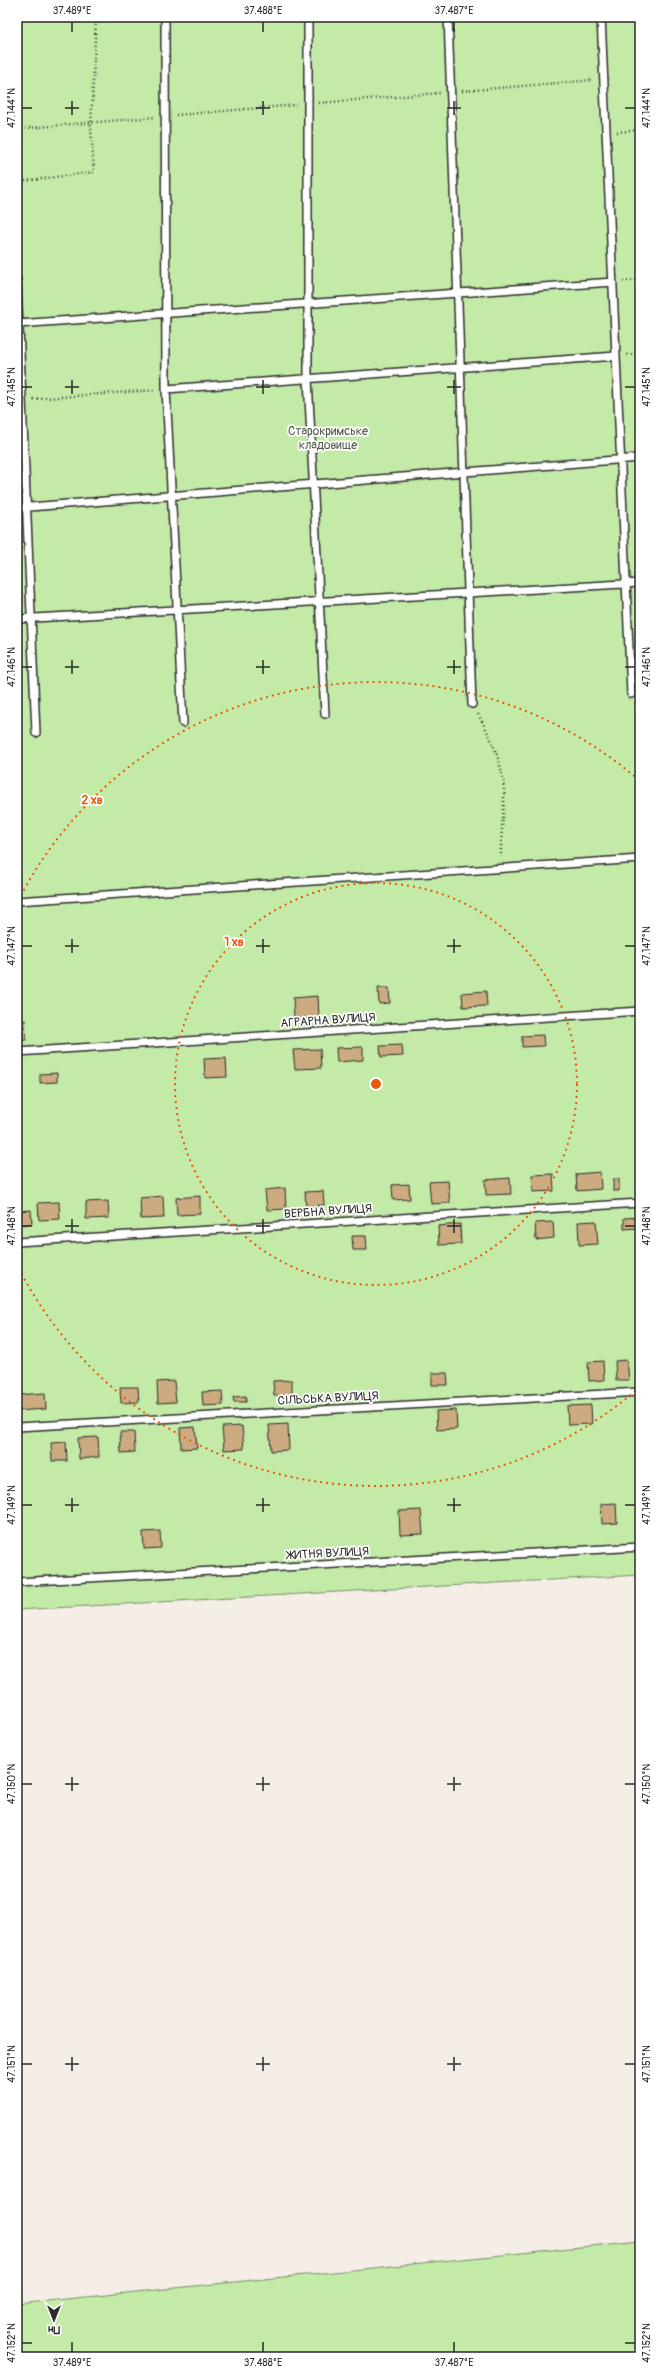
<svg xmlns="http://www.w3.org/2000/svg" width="657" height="2374" font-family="Pangolin,sans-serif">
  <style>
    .green { fill: #c3eba7; stroke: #778b69 }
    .building { fill: #ccab80; stroke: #2b2b2b }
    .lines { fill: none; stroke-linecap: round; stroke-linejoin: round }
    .lane-casing { stroke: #2b2b2b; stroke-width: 10 }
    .path { stroke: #2b2b2b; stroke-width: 2.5; stroke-dasharray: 1 3; stroke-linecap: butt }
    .lane { stroke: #fff; stroke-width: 7 }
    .ticks { fill: none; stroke: #2b2b2b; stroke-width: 1.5 }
    .ring { fill: none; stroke: #e8590c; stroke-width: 2; stroke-dasharray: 2 4 }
    .labels { text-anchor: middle; stroke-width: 3.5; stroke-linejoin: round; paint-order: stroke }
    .park-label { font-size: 12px; fill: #515b4a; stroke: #fff }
    .street-label { font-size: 12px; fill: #2b2b2b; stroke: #fff }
    .centre { fill: #e8590c; stroke: #fff; stroke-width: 2 }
    .ring-label { font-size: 12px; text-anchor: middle; font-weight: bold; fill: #e8590c; stroke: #fff; stroke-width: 3.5; stroke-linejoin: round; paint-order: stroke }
    .neatline { fill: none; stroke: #2b2b2b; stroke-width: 1.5 }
    .ticks-label { font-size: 10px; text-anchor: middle; fill: #2b2b2b }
  </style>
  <rect width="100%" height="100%" fill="#f5eee6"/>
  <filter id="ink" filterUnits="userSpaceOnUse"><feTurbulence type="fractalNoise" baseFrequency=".025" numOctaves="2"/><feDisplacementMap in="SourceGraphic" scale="8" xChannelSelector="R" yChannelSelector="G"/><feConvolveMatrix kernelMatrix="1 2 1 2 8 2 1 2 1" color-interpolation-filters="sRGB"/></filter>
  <g filter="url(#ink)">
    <path class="green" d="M17,17H640V1575L17,1610Z
      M640,2241V2357H17V2304Z"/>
    <path class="building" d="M378,988H389L390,1003L379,1004Z
      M486,991L487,1006L463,1007L462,993Z
      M318,996L319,1019L294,1020L293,998Z
      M25,1020L26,1040L17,1041V1021Z
      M543,1035L544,1046L522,1047V1036Z
      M402,1045L403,1056L381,1057L380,1046Z
      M363,1047V1060L337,1062L336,1048Z
      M320,1049L321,1068L295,1069L293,1050Z
      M226,1058L227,1077L205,1078L204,1059Z
      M21,1071L22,1081H17V1072Z
      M57,1073V1082L40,1083V1074Z
      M600,1172L601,1189L577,1191L576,1174Z
      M553,1174L554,1191L533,1192L532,1175Z
      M510,1178L511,1194L486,1195L485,1180Z
      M613,1179H619V1191H613Z
      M448,1181L450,1203L431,1204L429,1182Z
      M409,1184L410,1199L393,1200L392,1185Z
      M285,1188L286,1209L267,1210L265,1190Z
      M323,1191L324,1205L306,1207L305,1192Z
      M163,1196L164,1218L141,1219L140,1198Z
      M200,1196V1214L177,1215L176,1198Z
      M108,1201L109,1218L86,1219V1202Z
      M59,1202L60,1219L39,1220L38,1203Z
      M31,1210L32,1224L17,1225V1211Z
      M640,1217V1228L624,1229V1218Z
      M596,1221L598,1244L579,1245L578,1222Z
      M553,1222L554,1238L536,1240L535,1223Z
      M460,1224L461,1244L439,1245L438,1226Z
      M352,1236H366L367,1250H353Z
      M627,1360L629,1380H616L615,1361Z
      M603,1361L604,1380L589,1381L588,1362Z
      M432,1373H447L448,1385H432Z
      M292,1380V1395L274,1396L273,1381Z
      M174,1381L176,1402L158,1403L157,1382Z
      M120,1387H138L139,1402L121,1403Z
      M222,1391L223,1405L203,1406L202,1392Z
      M45,1393L46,1409L17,1411V1395Z
      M246,1396V1402H234L233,1397Z
      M591,1405L592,1424L568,1425L567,1406Z
      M456,1410L457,1429L437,1430L436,1411Z
      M288,1424L289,1450L271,1451L269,1425Z
      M242,1426L244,1449L224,1450L222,1427Z
      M195,1427L197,1448L181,1449L180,1428Z
      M120,1432H134L135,1452L121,1453Z
      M98,1437L99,1457L79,1459L78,1438Z
      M66,1442L67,1461H52L51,1443Z
      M616,1503L617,1523L602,1524L601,1504Z
      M421,1510L423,1534L400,1535L399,1511Z
      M160,1531L161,1548L144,1549L143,1532Z"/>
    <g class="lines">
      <defs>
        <path id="lane" d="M165,17L166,389L183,723
          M308,17V378L325,714
          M448,17L472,704
          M601,17L631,694
          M17,280L36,733
          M17,324L613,282
          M166,389L616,356
          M17,508L640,458
          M17,619L640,583
          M17,901L640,859
          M17,1052L640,1011
          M17,1242L640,1203
          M17,1427L640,1392
          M17,1582L640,1547"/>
      </defs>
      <use href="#lane" class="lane-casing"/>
      <path class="path" d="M462,91L593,80
        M319,103L440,93
        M176,115L296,105
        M17,129L155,117
        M617,132L640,130
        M17,182L94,172L91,127L96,17
        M623,281L640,280
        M627,355L640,354
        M33,399L155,390
        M635,703L640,713
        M478,714C491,737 502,762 504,789C505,812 500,835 501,857"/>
      <use href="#lane" class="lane"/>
    </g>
  </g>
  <path class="ticks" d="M72,22V32M263,22V32M454,22V32M72,101V115M263,101V115M454,101V115M22,108H32M65,108H79M256,108H270M447,108H461M625,108H635M72,380V394M263,380V394M454,380V394M22,387H32M65,387H79M256,387H270M447,387H461M625,387H635M72,660V674M263,660V674M454,660V674M22,667H32M65,667H79M256,667H270M447,667H461M625,667H635M72,939V953M263,939V953M454,939V953M22,946H32M65,946H79M256,946H270M447,946H461M625,946H635M72,1219V1233M263,1219V1233M454,1219V1233M22,1226H32M65,1226H79M256,1226H270M447,1226H461M625,1226H635M72,1498V1512M263,1498V1512M454,1498V1512M22,1505H32M65,1505H79M256,1505H270M447,1505H461M625,1505H635M72,1777V1791M263,1777V1791M454,1777V1791M22,1784H32M65,1784H79M256,1784H270M447,1784H461M625,1784H635M72,2057V2071M263,2057V2071M454,2057V2071M22,2064H32M65,2064H79M256,2064H270M447,2064H461M625,2064H635M72,2342V2352M263,2342V2352M454,2342V2352M22,2343H32M625,2343H635"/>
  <g class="ring">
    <circle cx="376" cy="1084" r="201"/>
    <path d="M640 1387A402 402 0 0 1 18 1267M18 901A402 402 0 0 1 640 781"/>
  </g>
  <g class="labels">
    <g class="park-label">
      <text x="328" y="435">Старокримське<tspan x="328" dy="14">кладовище</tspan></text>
    </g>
    <g class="street-label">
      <text transform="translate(328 1020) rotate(-4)" y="4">АГРАРНА ВУЛИЦЯ</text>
      <text transform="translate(328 1211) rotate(-4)" y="4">ВЕРБНА ВУЛИЦЯ</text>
      <text transform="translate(328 1398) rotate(-3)" y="4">СІЛЬСЬКА ВУЛИЦЯ</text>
      <text transform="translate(328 1553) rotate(-3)" y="4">ЖИТНЯ ВУЛИЦЯ</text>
    </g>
  </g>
  <circle cx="376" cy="1084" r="6" class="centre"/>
  <g class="ring-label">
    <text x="92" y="804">2 хв</text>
    <text x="234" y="946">1 хв</text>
  </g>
  <rect width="657" height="2374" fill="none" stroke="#fff" stroke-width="44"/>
  <g transform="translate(54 2320) rotate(180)" stroke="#ffffff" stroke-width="3" paint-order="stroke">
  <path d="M0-3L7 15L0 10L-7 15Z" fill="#2b2b2b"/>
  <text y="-6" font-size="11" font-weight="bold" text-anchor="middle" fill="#2b2b2b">Пн</text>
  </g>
  <rect x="22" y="22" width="613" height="2330" class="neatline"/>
  <g class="ticks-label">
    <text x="72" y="14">37.489°E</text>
    <text x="263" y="14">37.488°E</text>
    <text x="454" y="14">37.487°E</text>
    <text transform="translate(646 108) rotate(-90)" y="4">47.144°N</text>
    <text transform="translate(11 108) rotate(-90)" y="4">47.144°N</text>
    <text transform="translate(11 387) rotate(-90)" y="4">47.145°N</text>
    <text transform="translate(646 387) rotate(-90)" y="4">47.145°N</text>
    <text transform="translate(11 667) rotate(-90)" y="4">47.146°N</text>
    <text transform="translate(646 667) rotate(-90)" y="4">47.146°N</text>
    <text transform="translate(646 946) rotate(-90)" y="4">47.147°N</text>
    <text transform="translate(11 946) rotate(-90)" y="4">47.147°N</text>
    <text transform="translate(646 1226) rotate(-90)" y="4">47.148°N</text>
    <text transform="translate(11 1226) rotate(-90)" y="4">47.148°N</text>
    <text transform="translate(646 1505) rotate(-90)" y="4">47.149°N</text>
    <text transform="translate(11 1505) rotate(-90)" y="4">47.149°N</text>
    <text transform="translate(11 1784) rotate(-90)" y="4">47.150°N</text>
    <text transform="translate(646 1784) rotate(-90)" y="4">47.150°N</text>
    <text transform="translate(11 2064) rotate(-90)" y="4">47.151°N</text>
    <text transform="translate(646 2064) rotate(-90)" y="4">47.151°N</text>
    <text transform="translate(646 2343) rotate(-90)" y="4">47.152°N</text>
    <text transform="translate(11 2343) rotate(-90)" y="4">47.152°N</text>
    <text x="72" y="2366">37.489°E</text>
    <text x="263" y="2366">37.488°E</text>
    <text x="454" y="2366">37.487°E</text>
  </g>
</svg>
